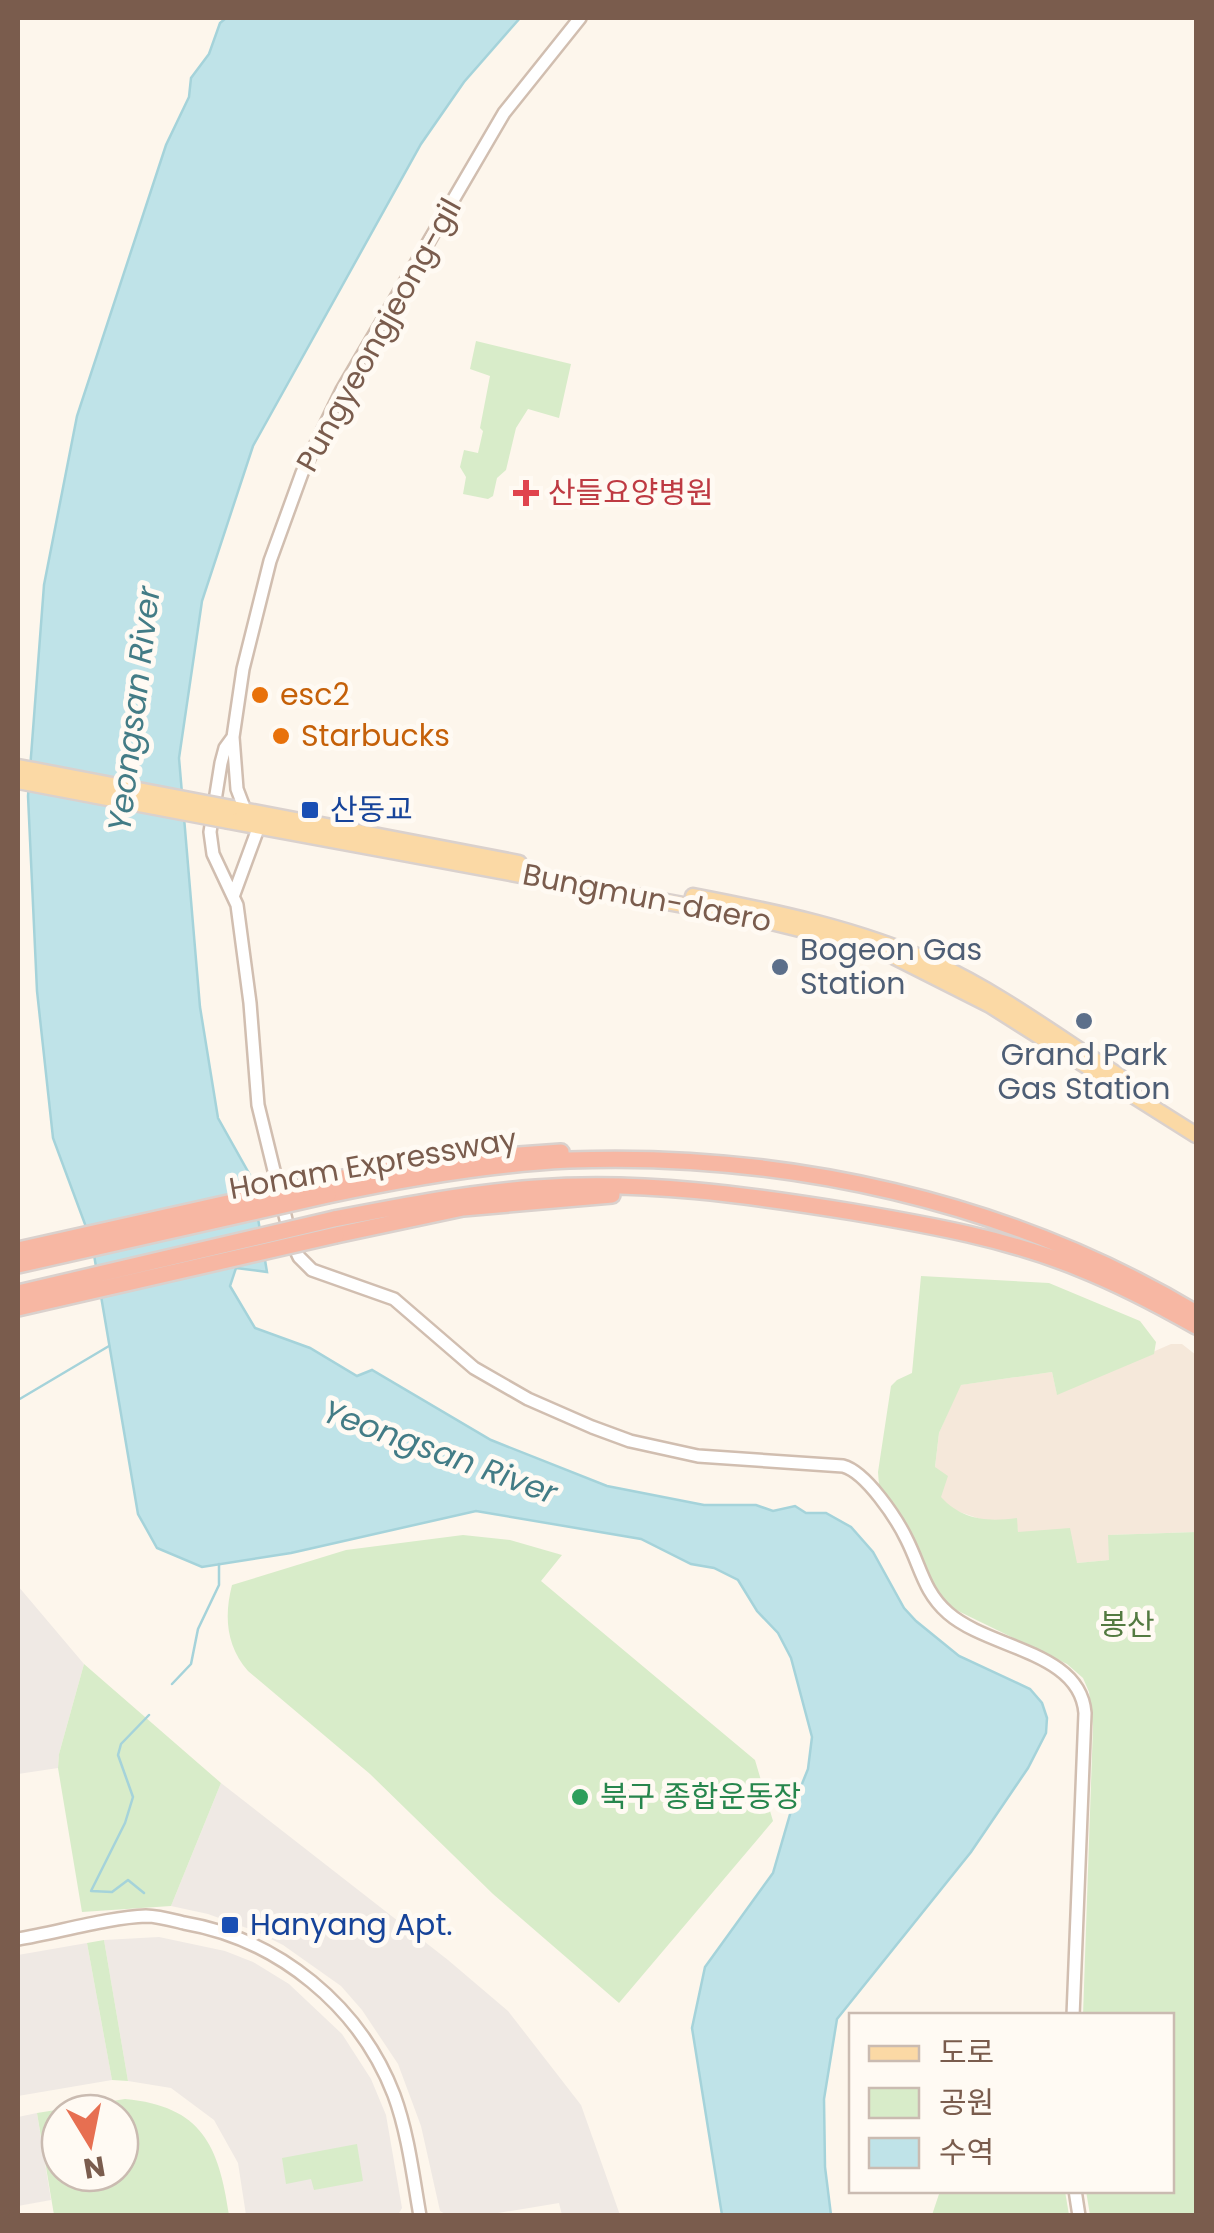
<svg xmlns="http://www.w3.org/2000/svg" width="1214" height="2233" font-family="Poppins,'Noto Sans KR',sans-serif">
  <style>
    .residential { fill: #f5e8da }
    .industrial { fill: #efe9e4 }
    .green { fill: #d8ecc9; fill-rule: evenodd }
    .water { fill: #bfe3e8; stroke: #a5d3da; stroke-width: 2.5 }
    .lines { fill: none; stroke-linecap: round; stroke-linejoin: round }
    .stream { stroke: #a5d3da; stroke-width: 2.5 }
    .minor-casing { stroke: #d1beb0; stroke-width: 16 }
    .major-casing { stroke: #dad1cd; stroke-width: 19 }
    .highway-casing { stroke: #dad1cd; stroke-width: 20 }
    .minor { stroke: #fff; stroke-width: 11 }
    .major { stroke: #fbd9a5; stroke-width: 14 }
    .highway { stroke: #f7b7a3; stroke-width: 15 }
    .major-bridge-casing { stroke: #dad1cd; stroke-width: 19; stroke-linecap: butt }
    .highway-bridge-casing { stroke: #dad1cd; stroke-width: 20; stroke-linecap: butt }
    .major-bridge { stroke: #fbd9a5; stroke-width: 14 }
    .highway-bridge { stroke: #f7b7a3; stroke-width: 15 }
    .health-dot { fill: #e0444e; stroke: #fffaf3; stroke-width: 4 }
    .food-dot { fill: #e8710a; stroke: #fffaf3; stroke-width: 4 }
    .transit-dot { fill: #1a4fb4; stroke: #fffaf3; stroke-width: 4 }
    .service-dot { fill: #5c6f8a; stroke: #fffaf3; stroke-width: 4 }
    .leisure-dot { fill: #2e9e5b; stroke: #fffaf3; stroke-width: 4 }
    .labels { text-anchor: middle; stroke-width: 10; stroke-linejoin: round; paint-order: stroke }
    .street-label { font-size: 30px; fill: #7a5c4d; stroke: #fffaf3 }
    .health-label { font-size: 30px; fill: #be3a42; stroke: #fffaf3; text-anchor: start }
    .food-label { font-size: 30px; fill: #c56008; stroke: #fffaf3; text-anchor: start }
    .transit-label { font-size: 30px; fill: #164399; stroke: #fffaf3; text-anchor: start }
    .service-label { font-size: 30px; fill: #4e5e75; stroke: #fffaf3; text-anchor: start }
    .park-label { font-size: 30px; fill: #537a41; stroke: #fffaf3 }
    .leisure-label { font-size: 30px; fill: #27864d; stroke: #fffaf3; text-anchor: start }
    .water-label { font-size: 32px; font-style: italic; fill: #437c86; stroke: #fffaf3 }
  </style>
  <rect width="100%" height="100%" fill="#fdf6ec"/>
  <path class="residential" d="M1171,1344H1182L1196,1355V1532L1109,1535V1560L1077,1563L1018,1532L1016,1519L989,1522L951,1509L941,1498L935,1467L939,1433L960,1385L1052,1372L1057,1394Z"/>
  <path class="industrial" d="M18,1586L84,1664L59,1754L58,1768L18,1774Z
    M221,1783L448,1960L508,2011L581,2105L620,2215H562L559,2203L486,2215H447L440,2211L421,2126L398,2064L362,2010L341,1986L283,1945L255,1931L208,1914L171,1906Z
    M159,1937L225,1951L253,1962L289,1984L342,2034L371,2079L386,2115L402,2208L398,2215H246L238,2163L214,2120L171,2088L128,2081L104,1940Z
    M87,1943L112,2080L18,2096V1955Z
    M37,2113L51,2200L18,2206V2117Z"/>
  <path class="green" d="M476,341L571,364L559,418L528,409L516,428L506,470L497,478L493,496L488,499L463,494L466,477L460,467L464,450L478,453L483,431L480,428L490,376L470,369Z
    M921,1276L1049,1283L1140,1321L1156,1342L1154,1354L1057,1395L1052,1372L961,1385L939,1433L935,1467L948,1476L941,1497C962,1520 987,1522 1017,1518L1018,1532L1070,1528L1077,1563L1109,1560L1108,1535L1196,1532V2215H1090L1086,2191L1172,2190V2016L1083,2015L1093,1726L1089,1692L1083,1678L1067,1664L954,1609L934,1589L879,1485L878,1472L891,1386L897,1380L912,1373Z
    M463,1535L510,1540L562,1555L541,1581L755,1760L773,1821L619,2003L493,1894L370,1774L248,1671C226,1646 224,1616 232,1585L346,1550Z
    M84,1664L221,1783L171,1906L82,1912L58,1768L59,1754Z
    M104,1940L128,2081L112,2080L87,1943Z
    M125,2099C202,2106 219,2146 229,2215H54L37,2113ZM60,2113H120V2173H60Z
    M357,2144L363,2181L314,2190L311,2179L286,2184L282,2158Z
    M940,2191H1065L1069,2215H932Z"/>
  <path class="water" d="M226,18H520L464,82L421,144L253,446L202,601L179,758L200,1007L218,1118L251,1177L267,1272L236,1268L230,1286L255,1328L310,1348L357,1376L372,1370L491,1440L607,1486L704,1505H756L773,1511L795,1506L806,1513H826L851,1527L873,1552L904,1608L916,1621L959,1656L1030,1689L1042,1703L1047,1718L1046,1733L1028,1768L971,1852L837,2019L824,2099L825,2167L831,2215H722L692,2028L705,1967L773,1873L791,1811L808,1769L812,1737L791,1658L778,1633L757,1611L738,1580L714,1568L691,1564L641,1539L476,1511L291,1553L202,1567L157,1548L138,1514L92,1243L53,1138L37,991L28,796L44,585L77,416L166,145L189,97L191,78L209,54L220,23Z"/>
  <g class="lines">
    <path class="stream" d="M18,1400L109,1346
      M172,1684L191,1664L198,1629L219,1585V1564
      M144,1893L128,1880L112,1892L91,1891L125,1823L133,1797L118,1755L121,1744L149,1715"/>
    <defs>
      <path id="minor" d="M580,18L504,113L342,390L302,473L270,561L243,669L233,737L225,748L221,763L210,832L213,854L237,905L250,1003L258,1105L291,1240L299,1257L312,1270L394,1299L474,1368L528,1399L592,1427L630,1441L698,1456L843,1466C866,1472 897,1519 907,1540C921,1568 924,1592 948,1613C989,1649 1080,1651 1085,1713L1073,2016
        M233,737L237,789L245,810
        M234,894L259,826
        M18,1939C55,1933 110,1917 146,1916C158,1916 172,1920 184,1923C278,1939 360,2006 394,2095C408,2133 413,2176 420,2216
        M1075,2190L1079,2216"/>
      <path id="major" d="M232,808L519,863
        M229,821L759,919L853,942L893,956L990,1005L1196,1135
        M693,896C776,912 858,929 936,964C1001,994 1059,1038 1119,1076"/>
      <path id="highway" d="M326,1181L445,1160L561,1152
        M328,1195C407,1178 488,1164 569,1160C786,1152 1009,1201 1196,1313
        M334,1219C401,1206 467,1193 536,1188C643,1180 748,1195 853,1212C929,1225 1009,1239 1081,1269C1121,1285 1159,1305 1196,1326
        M336,1235L463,1208L612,1195"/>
    </defs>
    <use href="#minor" class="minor-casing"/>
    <use href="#major" class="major-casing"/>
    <use href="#highway" class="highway-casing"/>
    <use href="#minor" class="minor"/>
    <use href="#major" class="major"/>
    <use href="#highway" class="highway"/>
    <defs>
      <path id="major-bridge" d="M18,767L232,808
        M18,781L229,821"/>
      <path id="highway-bridge" d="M18,1250L326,1181
        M18,1265L328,1195
        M18,1293L334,1219
        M18,1308L336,1235"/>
    </defs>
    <use href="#major-bridge" class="major-bridge-casing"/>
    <use href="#highway-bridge" class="highway-bridge-casing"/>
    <use href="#major-bridge" class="major-bridge"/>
    <use href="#highway-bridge" class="highway-bridge"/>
  </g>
  <path class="health-dot" d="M521 478h10v10h10v10h-10v10h-10v-10h-10v-10h10z"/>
  <g class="food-dot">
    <circle cx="260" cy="695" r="10"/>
    <circle cx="281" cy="736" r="10"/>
  </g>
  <g class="transit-dot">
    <rect x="300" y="800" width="20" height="20" rx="5"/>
    <rect x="220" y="1915" width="20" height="20" rx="5"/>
  </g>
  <g class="service-dot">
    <circle cx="780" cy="967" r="10"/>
    <circle cx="1084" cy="1021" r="10"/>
  </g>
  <circle class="leisure-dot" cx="580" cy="1797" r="10"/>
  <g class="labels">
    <g class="street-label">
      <text transform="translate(379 335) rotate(-61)" y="10">Pungyeongjeong-gil</text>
      <text transform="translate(647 898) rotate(11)" y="10">Bungmun-daero</text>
      <text transform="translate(373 1164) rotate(-10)" y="10">Honam Expressway</text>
    </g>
    <g class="health-label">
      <text x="548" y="503">산들요양병원</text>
    </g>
    <g class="food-label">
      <text x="280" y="705">esc2</text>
      <text x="301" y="746">Starbucks</text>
    </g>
    <g class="transit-label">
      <text x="330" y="820">산동교</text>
      <text x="250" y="1935">Hanyang Apt.</text>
    </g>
    <g class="service-label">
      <text x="800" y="960">Bogeon Gas<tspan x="800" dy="34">Station</tspan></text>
      <text x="1084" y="1065" text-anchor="middle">Grand Park<tspan x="1084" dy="34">Gas Station</tspan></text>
    </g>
    <g class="park-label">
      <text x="1127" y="1635">봉산</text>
    </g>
    <g class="leisure-label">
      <text x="600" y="1807">북구 종합운동장</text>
    </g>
    <g class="water-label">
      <text transform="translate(134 709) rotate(-83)" y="11">Yeongsan River</text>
      <text transform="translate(440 1452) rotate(20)" y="11">Yeongsan River</text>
    </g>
  </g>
  <rect width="1214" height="2233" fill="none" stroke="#7a5c4d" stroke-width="40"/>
  <rect x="849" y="2013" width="325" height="180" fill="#fffaf3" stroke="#cabbb1" stroke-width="2.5"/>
  <rect x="869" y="2046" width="50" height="15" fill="#fbd9a5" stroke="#cabbb1" stroke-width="2.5"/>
  <text x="939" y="2063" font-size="30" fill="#7a5c4d">도로</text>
  <rect x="869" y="2088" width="50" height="30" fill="#d8ecc9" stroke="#cabbb1" stroke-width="2.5"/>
  <text x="939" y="2113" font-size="30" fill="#7a5c4d">공원</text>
  <rect x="869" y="2138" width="50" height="30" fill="#bfe3e8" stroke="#cabbb1" stroke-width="2.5"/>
  <text x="939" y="2163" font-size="30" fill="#7a5c4d">수역</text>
  <g transform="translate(90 2143) rotate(170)"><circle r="48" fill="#fffaf3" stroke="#cabbb1" stroke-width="2.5"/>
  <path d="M0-8L18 38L0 25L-18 38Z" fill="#e76f51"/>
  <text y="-15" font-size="28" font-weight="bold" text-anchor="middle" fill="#7a5c4d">N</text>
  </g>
</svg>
